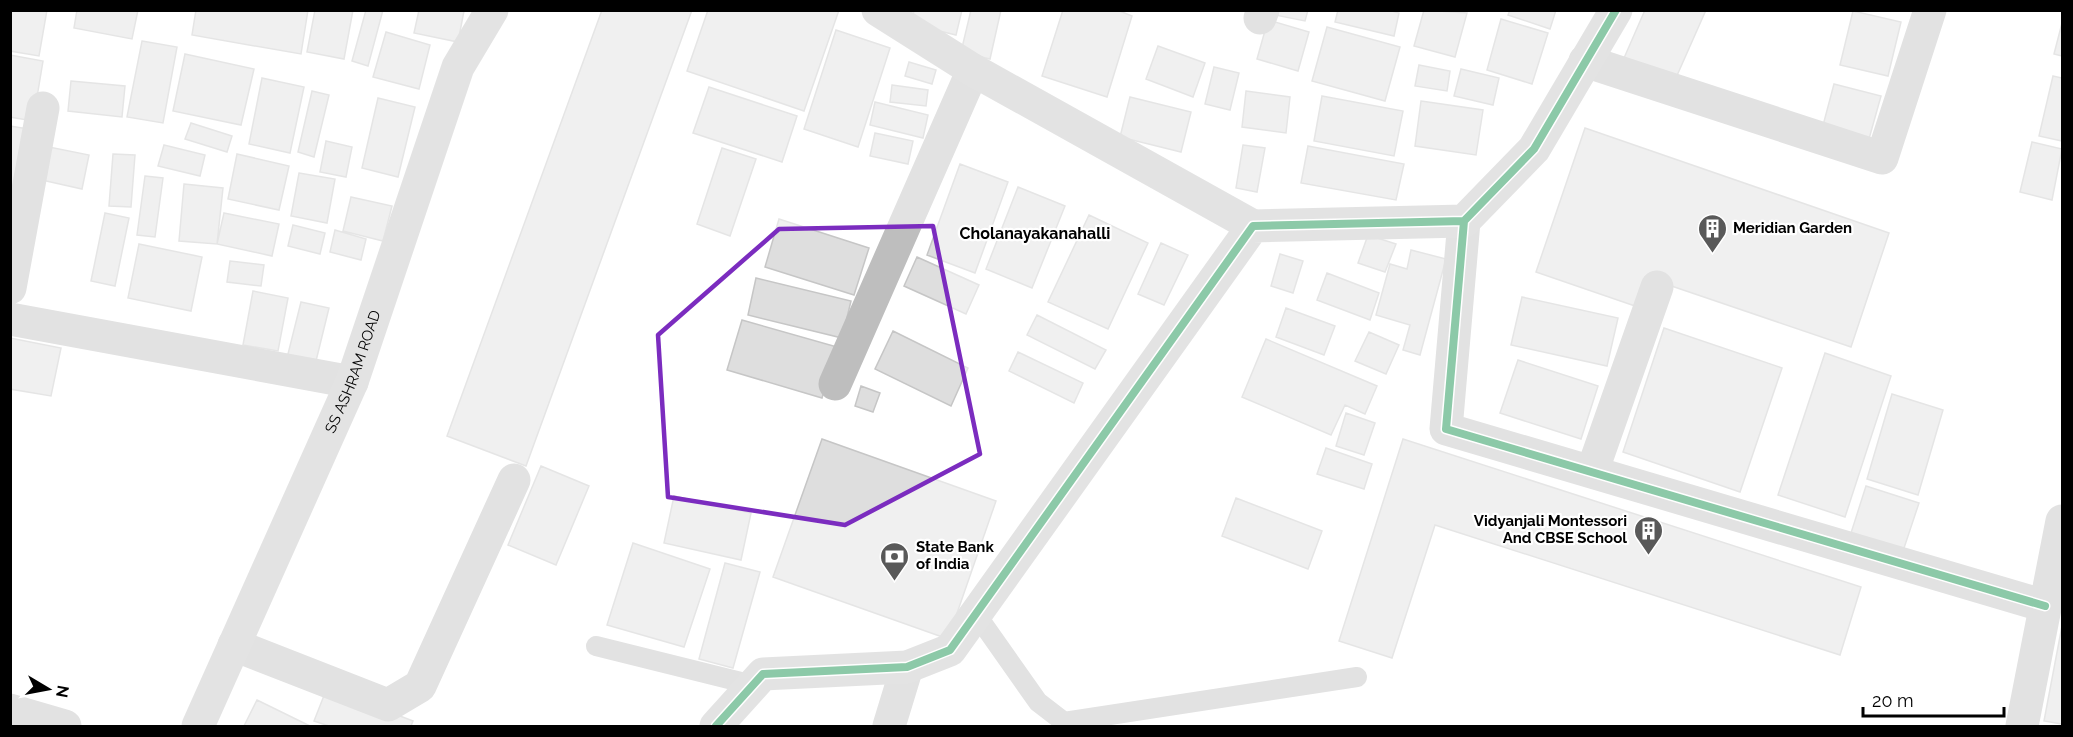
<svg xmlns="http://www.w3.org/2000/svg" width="2073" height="737" font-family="Raleway,sans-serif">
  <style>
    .building { fill: #dedede; stroke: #c6c6c6; stroke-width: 1.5 }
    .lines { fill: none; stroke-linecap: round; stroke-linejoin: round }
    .lane { stroke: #bebebe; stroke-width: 20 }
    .street { stroke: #bebebe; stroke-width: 33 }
    .secondary { stroke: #c2c2c2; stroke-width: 33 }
    .cycleway-casing { stroke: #fff; stroke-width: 11 }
    .cycleway { stroke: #00873e; stroke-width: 8 }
    .marked { fill: none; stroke: #7b2cbf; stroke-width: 4.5; stroke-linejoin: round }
    .labels { text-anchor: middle; stroke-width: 4.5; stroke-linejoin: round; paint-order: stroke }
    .poi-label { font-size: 15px; font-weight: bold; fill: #000; stroke: #fff; text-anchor: start }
    .street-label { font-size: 15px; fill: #000; stroke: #fff }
    .neighbourhood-label { font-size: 16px; font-weight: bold; fill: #000; stroke: #fff }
  </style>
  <rect width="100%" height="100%" fill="#fff"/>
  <path class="building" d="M10,10H47L39,56L10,51Z
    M77,10H138L132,39L74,28Z
    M196,10H308L301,54L192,35Z
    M315,10H353L344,59L307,52Z
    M366,10H383L368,66L352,61Z
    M419,10L464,11L458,42L414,33Z
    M602,10H692L526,466L447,436Z
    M708,10H839L804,111L687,71Z
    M914,10H962L956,35L911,24Z
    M971,10H1001L990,59L961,52Z
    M1063,10H1117L1132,16L1107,97L1042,76Z
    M1276,10H1308L1305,21L1275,15Z
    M1338,10H1388L1399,13L1394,36L1335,22Z
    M1424,10L1467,13L1455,57L1414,46Z
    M1510,10H1556L1550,29L1508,15Z
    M1645,10H1706L1675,80L1624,58Z
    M1853,11L1901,22L1888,76L1840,65Z
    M1501,19L1548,33L1532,84L1487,70Z
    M1268,20L1309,32L1298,71L1257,59Z
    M2062,23V56L2054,54Z
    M1327,27L1400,47L1385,101L1312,81Z
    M836,30L890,48L858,147L804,129Z
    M386,32L430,45L419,89L373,77Z
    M142,41L177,47L163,123L127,117Z
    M1158,46L1205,63L1193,97L1146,79Z
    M185,54L254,69L241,125L173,111Z
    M10,55L43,61L33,121L10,117Z
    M909,62L936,70L932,84L905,76Z
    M1419,65L1450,71L1447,91L1415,86Z
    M1214,67L1239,73L1230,110L1205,104Z
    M1461,69L1499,78L1493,105L1454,96Z
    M2053,76L2062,78V141L2039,136Z
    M262,78L304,87L290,153L249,144Z
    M71,81L125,86L122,117L68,111Z
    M1834,84L1881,96L1867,146L1821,133Z
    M892,85L928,90L926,106L890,102Z
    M709,87L797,116L782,162L693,133Z
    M312,91L329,95L314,157L298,152Z
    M1246,91L1290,97L1286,133L1242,127Z
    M1322,96L1403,111L1394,156L1314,141Z
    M1130,97L1191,112L1181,152L1120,137Z
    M378,98L415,107L398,177L362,168Z
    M1421,101L1483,110L1476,155L1415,146Z
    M875,102L928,115L923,138L870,125Z
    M191,123L232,136L227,152L185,139Z
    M10,126L35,130L10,236Z
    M1585,128L1889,233L1851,347L1645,277L1635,306L1536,272Z
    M875,133L913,141L908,164L870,156Z
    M326,141L352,147L346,177L320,172Z
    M2032,142L2062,149L2052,200L2020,192Z
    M164,145L205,155L200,176L158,166Z
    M1243,145L1265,148L1257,192L1236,188Z
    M44,146L89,155L82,189L37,179Z
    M1308,146L1404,164L1396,200L1301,183Z
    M722,148L756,159L730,236L697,224Z
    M113,154L135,155L131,207L109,206Z
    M237,154L289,166L279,210L228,199Z
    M960,164L1008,182L975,273L927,255Z
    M299,173L335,179L327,223L291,216Z
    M145,176L163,178L155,237L137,235Z
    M184,184L223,188L217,244L179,241Z
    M1018,187L1065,206L1032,288L986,269Z
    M351,197L392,206L383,241L343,231Z
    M105,213L129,218L115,286L91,281Z
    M224,213L279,224L272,256L217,244Z
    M1089,215L1148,243L1108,329L1048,302Z
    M779,219L869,248L854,295L765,267Z
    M293,225L325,233L320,254L288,246Z
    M335,230L366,239L361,260L330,252Z
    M1368,235L1396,244L1385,272L1358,263Z
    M1161,243L1188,255L1164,305L1138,294Z
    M139,244L202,257L191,311L128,298Z
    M1411,250L1446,259L1420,355L1403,350L1410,325L1376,315L1390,264L1407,269Z
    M1280,254L1303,261L1293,293L1271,286Z
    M917,257L979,285L966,314L904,286Z
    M230,261L264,265L261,286L227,282Z
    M1327,273L1379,293L1370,320L1317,300Z
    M756,278L851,301L842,338L748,315Z
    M253,291L288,298L278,351L243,345Z
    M1522,297L1618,318L1607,366L1511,345Z
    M301,302L329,308L315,365L287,358Z
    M1286,308L1335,326L1324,355L1276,337Z
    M1037,315L1106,350L1095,369L1027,335Z
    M742,320L837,347L822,398L727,370Z
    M1664,328L1782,368L1740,492L1623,452Z
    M893,331L968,368L951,406L875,369Z
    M1369,332L1399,345L1386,374L1355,361Z
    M10,338L61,348L51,396L10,389Z
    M1266,339L1377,386L1365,414L1345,405L1331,435L1242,397Z
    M1018,352L1083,383L1074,403L1009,371Z
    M1825,353L1891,376L1845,517L1778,495Z
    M1518,360L1598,386L1581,439L1500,413Z
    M861,386L880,393L873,412L855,406Z
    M1892,394L1943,410L1918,495L1867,479Z
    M1346,413L1375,423L1364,455L1336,446Z
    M822,439L996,501L948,639L773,577Z
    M1403,439L1861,587L1840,655L1435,525L1392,658L1339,641Z
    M1326,448L1372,464L1364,489L1317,474Z
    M541,466L589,486L556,565L508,545Z
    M1866,486L1919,503L1903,551L1851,533Z
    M674,496L751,513L741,560L664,543Z
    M1236,498L1322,531L1308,569L1222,536Z
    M633,543L710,569L684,647L607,625Z
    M725,563L760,572L733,668L699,659Z
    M2062,626V724L2044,721Z
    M327,688L413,721L411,726H329L314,721Z
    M257,700L310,726H244Z"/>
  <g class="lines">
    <path class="lane" d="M976,614L1038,702L1064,722L1357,677
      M596,646L753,685"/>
    <path class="street" d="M1260,18L1263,10
      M1585,61L1882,158L1930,10
      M1464,221L1446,429L2045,606
      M10,288L43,108
      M10,319L352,382
      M835,384L973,70
      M1592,472L1657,287
      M234,645L388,705L420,686L514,480
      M10,710L65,726
      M889,726L907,667
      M2022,726L2062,521"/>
    <g class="secondary">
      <path d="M878,10L973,70L1253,226"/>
      <path id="s1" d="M198,726L352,382L458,67L492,10"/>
      <path d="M716,726L763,674L907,667L950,650L1253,226L1464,221L1534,149L1616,10"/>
    </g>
    <defs>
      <path id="cycleway" d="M1464,221L1446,429L2045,606
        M716,726L763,674L907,667L950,650L1253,226L1464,221L1534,149L1616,10"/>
    </defs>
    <use href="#cycleway" class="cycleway-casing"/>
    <use href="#cycleway" class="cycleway"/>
  </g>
  <path d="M0 0H2073V737H0ZM933,226L980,454L845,525L668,497L658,335L779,229Z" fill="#fff" fill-opacity=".55" fill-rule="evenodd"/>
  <path class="marked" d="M933,226L980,454L845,525L668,497L658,335L779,229Z"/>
  <defs>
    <symbol id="building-pin" viewBox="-11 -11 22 30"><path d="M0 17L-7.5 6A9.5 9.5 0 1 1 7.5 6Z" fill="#595959" stroke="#fff"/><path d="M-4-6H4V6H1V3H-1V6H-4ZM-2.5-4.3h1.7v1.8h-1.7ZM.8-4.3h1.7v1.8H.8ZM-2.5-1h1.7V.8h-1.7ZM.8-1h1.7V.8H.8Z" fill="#fff"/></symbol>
    <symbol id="bank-pin" viewBox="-11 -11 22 30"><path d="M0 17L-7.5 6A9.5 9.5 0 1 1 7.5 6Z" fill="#595959" stroke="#fff"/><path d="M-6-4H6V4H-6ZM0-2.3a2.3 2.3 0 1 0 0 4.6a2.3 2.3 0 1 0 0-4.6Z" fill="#fff"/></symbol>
  </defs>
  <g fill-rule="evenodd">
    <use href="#building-pin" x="1696" y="212" width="33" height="45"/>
    <use href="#building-pin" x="1632" y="514" width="33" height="45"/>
    <use href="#bank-pin" x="878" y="540" width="33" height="45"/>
  </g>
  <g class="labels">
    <g class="poi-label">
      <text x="1733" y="233">Meridian Garden</text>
      <text x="1627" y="526" text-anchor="end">Vidyanjali Montessori<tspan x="1627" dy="17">And CBSE School</tspan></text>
      <text x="916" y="552">State Bank<tspan x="916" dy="17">of India</tspan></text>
    </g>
    <g class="street-label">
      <text dy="5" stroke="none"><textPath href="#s1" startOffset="387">SS ASHRAM ROAD</textPath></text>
    </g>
    <g class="neighbourhood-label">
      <text x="1035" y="239">Cholanayakanahalli</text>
    </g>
  </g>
  <rect width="2073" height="737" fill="none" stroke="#000000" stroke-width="24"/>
  <g transform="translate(48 689) rotate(100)" stroke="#ffffff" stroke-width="4.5" paint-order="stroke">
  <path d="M0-4.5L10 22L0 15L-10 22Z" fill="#000000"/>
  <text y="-9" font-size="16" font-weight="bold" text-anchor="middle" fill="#000000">N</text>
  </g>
  <path d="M1863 707v9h141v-9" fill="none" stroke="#000000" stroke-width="3"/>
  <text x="1872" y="707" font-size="18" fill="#000000" stroke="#ffffff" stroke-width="4.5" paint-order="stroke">20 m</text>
</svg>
